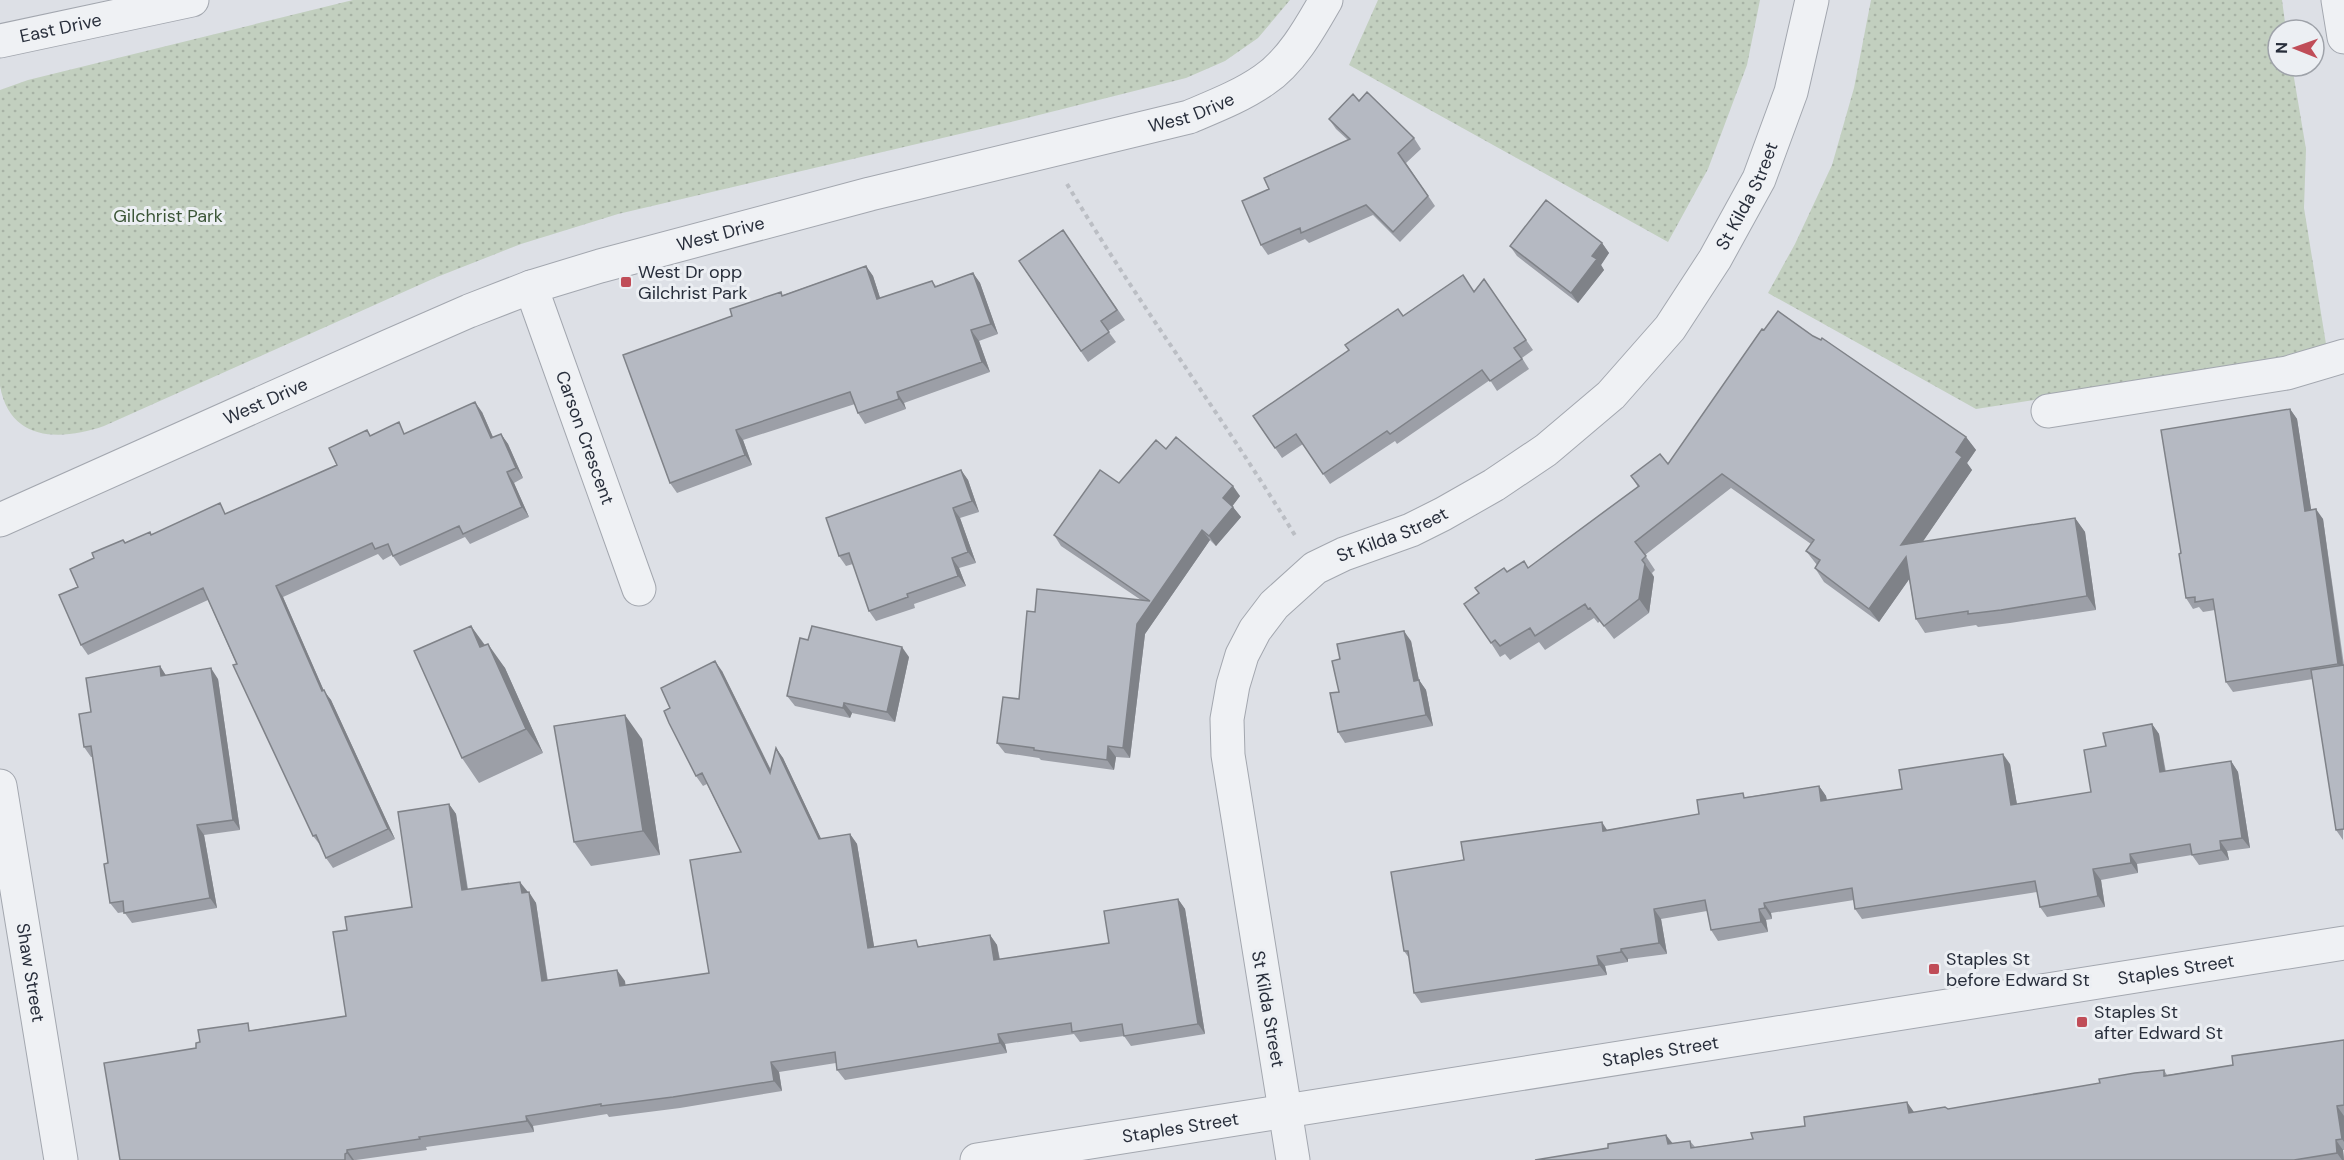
<svg xmlns="http://www.w3.org/2000/svg" width="2344" height="1160" font-family="'DM Sans',sans-serif">
  <style>
    .park { fill: url(#park-dots) }
    .lines { fill: none; stroke-linecap: round; stroke-linejoin: round }
    .minor-casing { stroke: #a3a7af; stroke-width: 35 }
    .path { stroke: #bbbec4; stroke-width: 4; stroke-dasharray: 4.5 4.5; stroke-linecap: butt }
    .minor { stroke: #eff1f4; stroke-width: 33 }
    .wall { fill: #9c9fa7 }
    .shaded-wall { fill: #7f8288 }
    .building { fill: #b5b9c2; stroke: #7f8288; stroke-width: 1.5 }
    .poi-dot { fill: #c04d58; stroke: #eceff3; stroke-width: 2 }
    .labels { text-anchor: middle; stroke-width: 6; stroke-linejoin: round; paint-order: stroke }
    .street-label { font-size: 18px; fill: #282e3b; stroke: #eceff3 }
    .park-label { font-size: 18px; fill: #3b5537; stroke: #eceff3 }
    .poi-label { font-size: 18px; fill: #282e3b; stroke: #eceff3; text-anchor: start }
  </style>
  <defs>
    <pattern id="park-dots" width="8" height="8" patternUnits="userSpaceOnUse" patternTransform="scale(1.5)"><rect width="8" height="8" fill="#c2cfbf"/><path d="M2 2h.1M6 6h.1" fill="none" stroke="#a7b2a5" stroke-width="1.8" stroke-linecap="round"/></pattern>
  </defs>
  <rect width="100%" height="100%" fill="#dde0e6"/>
  <path class="park" d="M353,0H1290L1258,38L1225,61L1186,78L1015,121L618,214L521,244L437,277L104,426C61,441 10,442 0,386V90L28,80Z
    M1378,0H1760L1747,65L1708,169L1668,242L1349,65Z
    M1871,0H2282L2286,30H2278V66H2292L2306,149L2304,208L2326,344L2284,361L1976,409L1768,293L1795,244L1832,165L1854,88Z"/>
  <g class="lines">
    <defs>
      <g id="minor">
        <path d="M2338,0L2344,37"/>
        <path id="s1" d="M0,41L192,0"/>
        <path id="s2" d="M531,287L639,589"/>
        <path d="M2048,411L2287,373L2344,356"/>
        <path id="s3" d="M0,520L389,346L469,311L531,287L600,266L870,194L1189,117C1215,106 1241,96 1264,80C1291,62 1310,28 1326,0"/>
        <path id="s4" d="M0,786L61,1160"/>
        <path id="s5" d="M977,1160L2344,943"/>
        <path id="s6" d="M1293,1160L1228,755L1227,719L1233,685L1242,655L1255,630L1274,605L1315,568L1344,554L1411,530L1443,514L1494,485L1546,450L1611,395L1670,328L1715,259L1759,179L1791,92L1812,0"/>
      </g>
    </defs>
    <use href="#minor" class="minor-casing"/>
    <path class="path" d="M1067,184C1139,305 1223,417 1296,537"/>
    <use href="#minor" class="minor"/>
  </g>
  <path class="wall" d="M1359,101L1414,138L1421,149L1406,163L1435,206L1400,242L1373,215L1309,243L1305,239L1268,255L1261,245L1269,189L1348,140L1336,129L1329,119Z
    M1063,230L1125,320L1108,331L1116,342L1088,362L1019,261Z
    M1602,243L1609,253L1601,265L1604,270L1578,303L1517,256L1510,246Z
    M866,266L873,276L880,298L932,281L936,286L973,273L980,283L998,334L979,341L990,372L904,403L906,409L865,424L858,413L855,404L743,440L752,465L677,493L670,483L732,316L783,295Z
    M1484,279L1533,350L1522,358L1529,369L1497,391L1490,380L1397,444L1395,441L1330,484L1303,444L1282,458L1253,416L1403,316L1474,291Z
    M1764,330L1813,336L1966,437L1976,450L1967,463L1972,470L1922,542L2075,518L2085,532L2096,610L2010,623L1978,627L1976,625L1925,633L1916,619L1909,579L1879,622L1824,582L1815,568L1817,565L1806,551L1811,544L1731,488L1645,555L1655,570L1652,573L1654,577L1649,613L1614,639L1600,621L1598,623L1594,618L1545,650L1539,642L1510,660L1505,654L1500,657L1491,643L1479,593L1507,572L1529,568L1638,487L1631,476L1668,464Z
    M2290,409L2297,419L2311,510L2323,519L2344,665L2343,840L2336,830L2313,679L2233,692L2226,682L2215,610L2203,612L2199,607L2193,609L2186,598L2181,553Z
    M482,412L493,437L501,434L508,444L523,478L514,483L529,517L470,544L465,537L400,566L392,555L383,560L378,554L283,597L324,691L331,700L395,839L333,868L326,858L321,846L313,836L208,600L88,655L81,645L78,587L125,543L227,513L337,465L367,430L371,436L406,433Z
    M1166,449L1240,496L1232,506L1241,517L1216,546L1210,540L1145,634L1130,758L1116,757L1114,770L1041,760L1039,758L1005,753L997,743L1019,699L1035,612L1141,600L1061,546L1054,535L1119,483Z
    M961,470L968,480L979,512L960,518L976,563L959,568L966,586L914,604L915,608L876,621L869,611L853,564L846,566L839,556Z
    M471,626L485,645L505,668L543,753L479,783L462,758Z
    M1411,641L1419,680L1426,690L1433,726L1345,743L1338,732L1339,692Z
    M909,657L895,722L852,713L850,718L795,706L787,696Z
    M160,666L166,676L218,679L240,830L204,835L217,908L132,923L124,912L118,913L110,903L108,863L93,757H91L84,747L91,712Z
    M722,671L771,770L776,748L783,758L821,839L850,834L857,844L874,947L921,946L990,935L997,945L1000,959L1109,943L1178,899L1185,909L1205,1034L1131,1046L1124,1036L1080,1042L1074,1034L1005,1044L1007,1053L845,1080L837,1070L836,1063L779,1072L782,1091L680,1108L609,1117L607,1114L533,1126L534,1132L426,1147L427,1150L356,1160H120L200,1042L253,1030L346,1016L347,930L412,907L449,804L456,814L468,889L528,893L536,903L548,981H625V985L709,973L741,852L707,784L703,786L696,776L670,708Z
    M2152,724L2159,734L2166,772L2231,761L2238,772L2250,848L2227,851L2229,860L2199,865L2192,855L2137,864L2138,873L2101,880L2105,907L2047,917L2040,907L2037,892L1862,919L1855,909L1854,900L1771,913L1772,919L1766,920L1768,932L1718,941L1711,930L1707,911L1661,919L1667,954L1628,959V962L1605,966L1607,975L1421,1003L1414,993L1409,958L1404,951L1464,860L1607,830L1699,814L1746,797L1819,786L1826,796L1827,801L1902,789L2010,764L2017,805L2091,792L2106,746Z
    M642,739L660,855L591,866L574,842Z
    M2344,1040V1150H2343L2344,1160H1535L1690,1141L1695,1147L1753,1139L1914,1112L1948,1109L2100,1083L2164,1070L2167,1075L2233,1065Z"/>
  <path class="shaded-wall" d="M1602,243L1609,253L1601,265L1604,270L1578,303L1571,293L1592,256Z
    M866,266L873,276L884,310L877,299Z
    M973,273L980,283L998,334L991,324Z
    M971,330L979,341L990,372L982,362Z
    M897,392L904,403L906,409L899,399Z
    M475,402L482,412L498,449L491,438Z
    M2290,409L2297,419L2313,521L2305,511Z
    M736,430L743,440L752,465L745,455Z
    M501,434L508,444L523,478L516,468Z
    M1966,437L1976,450L1967,463L1972,470L1911,559L1901,545L1956,452Z
    M961,470L968,480L979,512L972,501Z
    M507,472L514,483L529,517L522,507Z
    M1233,486L1240,496L1231,508L1223,498Z
    M1233,507L1241,517L1216,546L1209,536Z
    M953,508L960,518L976,563L968,552Z
    M2316,509L2323,519L2344,673L2338,664Z
    M2075,518L2085,532L2096,610L2087,596Z
    M1202,530L1210,540L1145,634L1130,758L1123,748L1137,624Z
    M1906,557L1915,571L1879,622L1869,609Z
    M952,558L959,568L966,586L958,576Z
    M1645,564L1654,577L1649,613L1639,599Z
    M276,586L283,597L324,691L331,700L395,839L388,829L322,691Z
    M471,626L488,650L480,647Z
    M1404,631L1411,641L1421,691L1414,681Z
    M488,644L505,668L543,753L526,729Z
    M902,647L909,657L895,722L887,712Z
    M715,661L722,671L777,783L770,773Z
    M160,666L167,677L161,676Z
    M211,668L218,679L240,830L233,820Z
    M1419,680L1426,690L1433,726L1426,715Z
    M844,703L852,713L850,718L843,708Z
    M625,715L642,739L660,855L643,831Z
    M2152,724L2159,734L2167,783L2160,772Z
    M1108,746L1116,757L1114,770L1107,760Z
    M776,748L783,758L826,849L819,839Z
    M2003,754L2010,764L2019,816L2011,805Z
    M2231,761L2238,772L2250,848L2242,838Z
    M1819,786L1826,796L1829,812L1821,801Z
    M449,804L456,814L469,900L462,890Z
    M1602,822L1609,833L1603,831Z
    M197,825L204,835L217,908L210,898Z
    M850,834L857,844L876,958L868,948Z
    M2220,841L2227,851L2229,860L2221,850Z
    M2130,854L2137,864L2138,873L2131,863Z
    M2093,869L2101,880L2105,907L2098,896Z
    M520,882L528,892L522,893Z
    M529,892L536,903L549,992L542,981Z
    M1178,899L1185,909L1205,1034L1198,1024Z
    M1764,903L1771,913L1772,919L1765,908Z
    M1654,909L1661,919L1667,954L1659,943Z
    M1759,909L1766,920L1768,932L1761,922Z
    M990,935L997,945L1001,970L994,960Z
    M1621,949L1628,959V962L1621,952Z
    M1597,956L1605,966L1607,975L1599,965Z
    M617,970L625,981L627,996L620,986Z
    M998,1034L1005,1044L1007,1053L1000,1043Z
    M771,1062L779,1072L782,1091L774,1081Z
    M1907,1102L1914,1112L1909,1113Z
    M2337,1106L2344,1116V1142L2342,1139Z
    M526,1116L533,1126L534,1132L527,1121Z
    M1666,1135L1674,1145L1668,1144Z
    M2336,1140L2343,1150L2344,1160H2342L2337,1153Z
    M347,1150L354,1160H352L347,1153Z"/>
  <path class="building" d="M1367,92L1414,138L1398,153L1428,196L1393,232L1366,205L1301,233L1300,228L1261,245L1242,201L1269,189L1264,178L1350,139L1329,119L1353,94L1359,101Z
    M1546,200L1602,243L1592,256L1597,259L1571,293L1510,246Z
    M1063,230L1117,310L1101,321L1109,332L1081,351L1019,261Z
    M866,266L877,299L932,281L935,287L973,273L991,324L971,330L982,362L897,392L899,399L858,413L850,392L736,430L745,455L670,483L623,355L732,316L730,309L781,292L782,296Z
    M1463,275L1474,292L1484,279L1526,340L1514,348L1522,359L1490,381L1482,370L1390,434L1387,431L1323,474L1296,434L1275,448L1253,416L1349,350L1345,345L1398,309L1403,316Z
    M1778,311L1813,336L1821,340L1822,338L1966,437L1956,452L1962,457L1901,545L2075,518L2087,596L2001,610L1968,614V611L1916,619L1906,557L1869,609L1815,568L1820,560L1806,551L1814,540L1722,474L1635,542L1646,556L1642,560L1645,564L1639,599L1604,626L1590,608L1588,609L1585,604L1535,636L1530,628L1500,646L1495,640L1491,643L1464,604L1479,593L1475,588L1504,568L1507,572L1524,561L1528,568L1639,486L1631,476L1660,454L1668,464L1762,329L1764,330Z
    M475,402L491,438L501,434L516,468L507,472L522,507L463,534L459,526L393,556L388,544L375,549L372,543L276,586L322,691L324,690L388,829L326,858L316,835L313,836L233,665L237,664L203,588L81,645L59,595L78,587L70,569L94,558L92,553L123,540L125,543L150,532L151,535L220,503L225,514L337,465L329,448L367,430L370,436L399,422L404,434Z
    M2290,409L2305,511L2316,509L2338,664L2226,682L2213,599L2195,602V597L2186,598L2179,554L2181,553L2161,430Z
    M1176,437L1233,486L1223,498L1233,507L1209,536L1202,530L1137,624L1123,748L1108,746L1107,760L1034,750V748L997,743L1003,697L1019,699L1027,611L1035,612L1037,589L1150,601L1054,535L1100,470L1119,483L1156,440L1166,449Z
    M961,470L972,501L953,508L968,552L952,558L958,576L907,594L908,597L869,611L849,553L839,556L826,518Z
    M471,626L480,647L488,644L526,729L462,758L414,651Z
    M812,626L902,647L887,712L844,703L843,708L787,696L800,638L808,640Z
    M1404,631L1414,681L1419,680L1426,715L1338,732L1330,693L1339,692L1332,661L1340,659L1337,644Z
    M715,661L770,773L776,748L819,839L850,834L868,948L916,940L918,947L990,935L994,960L1109,943L1104,911L1178,899L1198,1024L1124,1036L1122,1024L1072,1032L1071,1023L998,1034L1000,1043L837,1070L835,1052L771,1062L774,1081L673,1097L601,1106V1104L526,1116L527,1121L419,1137L420,1139L347,1150V1153L345,1154V1160H120L104,1063L196,1048V1043L200,1042L198,1030L248,1023L249,1031L346,1016L333,932L347,930L345,917L412,907L398,812L449,804L462,890L520,882L522,893L529,892L542,981L617,970L620,986L709,973L690,860L741,852L702,773L696,776L669,723L664,711L670,708L661,688Z
    M2344,665V829L2336,830L2311,670Z
    M160,666L161,676L211,668L233,820L197,825L210,898L124,913L123,901L110,903L104,864L108,863L91,746L84,747L79,714L91,712L86,678Z
    M625,715L643,831L574,842L554,726Z
    M2152,724L2160,772L2231,761L2242,838L2220,841L2221,850L2192,855L2190,844L2130,854L2131,863L2093,869L2098,896L2040,907L2035,881L1855,909L1852,888L1764,903L1765,908L1759,909L1761,922L1711,930L1705,900L1654,909L1659,943L1621,949V952L1597,956L1599,965L1414,993L1408,951H1404L1391,872L1464,860L1461,842L1602,822L1603,831L1699,814L1697,800L1743,793L1744,798L1819,786L1821,801L1902,789L1899,770L2003,754L2011,805L2091,792L2084,750L2106,746L2103,733Z
    M2344,1040V1105L2337,1106L2342,1139L2336,1140L2337,1153L2294,1160H1535L1608,1148V1144L1666,1135L1668,1144L1690,1141L1691,1148L1753,1139L1751,1133L1805,1126L1804,1117L1907,1102L1909,1113L1945,1107L1948,1109L2100,1083L2099,1079L2135,1073L2164,1070V1076L2233,1065L2232,1056Z"/>
  <g class="poi-dot">
    <rect x="620" y="276" width="12" height="12" rx="3"/>
    <rect x="1928" y="963" width="12" height="12" rx="3"/>
    <rect x="2076" y="1016" width="12" height="12" rx="3"/>
  </g>
  <g class="labels">
    <g class="street-label">
      <text dy="6" stroke="none"><textPath href="#s1" startOffset="62">East Drive</textPath></text>
      <text dy="6" stroke="none"><textPath href="#s3" startOffset="1263">West Drive</textPath></text>
      <text dy="6" stroke="none"><textPath href="#s6" startOffset="1215">St Kilda Street</textPath></text>
      <text dy="6" stroke="none"><textPath href="#s3" startOffset="777">West Drive</textPath></text>
      <text dy="6" stroke="none"><textPath href="#s3" startOffset="291">West Drive</textPath></text>
      <text dy="6" stroke="none"><textPath href="#s2" startOffset="160">Carson Crescent</textPath></text>
      <text dy="6" stroke="none"><textPath href="#s6" startOffset="711">St Kilda Street</textPath></text>
      <text dy="6" stroke="none"><textPath href="#s5" startOffset="1214">Staples Street</textPath></text>
      <text dy="6" stroke="none"><textPath href="#s4" startOffset="189">Shaw Street</textPath></text>
      <text transform="translate(1268 1009) rotate(80)" y="6">St Kilda Street</text>
      <text dy="6" stroke="none"><textPath href="#s5" startOffset="692">Staples Street</textPath></text>
      <text dy="6" stroke="none"><textPath href="#s5" startOffset="206">Staples Street</textPath></text>
    </g>
    <g class="park-label">
      <text x="168" y="222">Gilchrist Park</text>
    </g>
    <g class="poi-label">
      <text x="638" y="278">West Dr opp<tspan x="638" dy="21">Gilchrist Park</tspan></text>
      <text x="1946" y="965">Staples St<tspan x="1946" dy="21">before Edward St</tspan></text>
      <text x="2094" y="1018">Staples St<tspan x="2094" dy="21">after Edward St</tspan></text>
    </g>
  </g>
  <g transform="translate(2296 48) rotate(271)"><circle r="28" fill="#eceff3" stroke="#9ea2a9" stroke-width="1.5"/>
  <path d="M0-4.5L10 22L0 15L-10 22Z" fill="#c04d58"/>
  <text y="-9" font-size="16" font-weight="bold" text-anchor="middle" fill="#282e3b">N</text>
  </g>
</svg>
